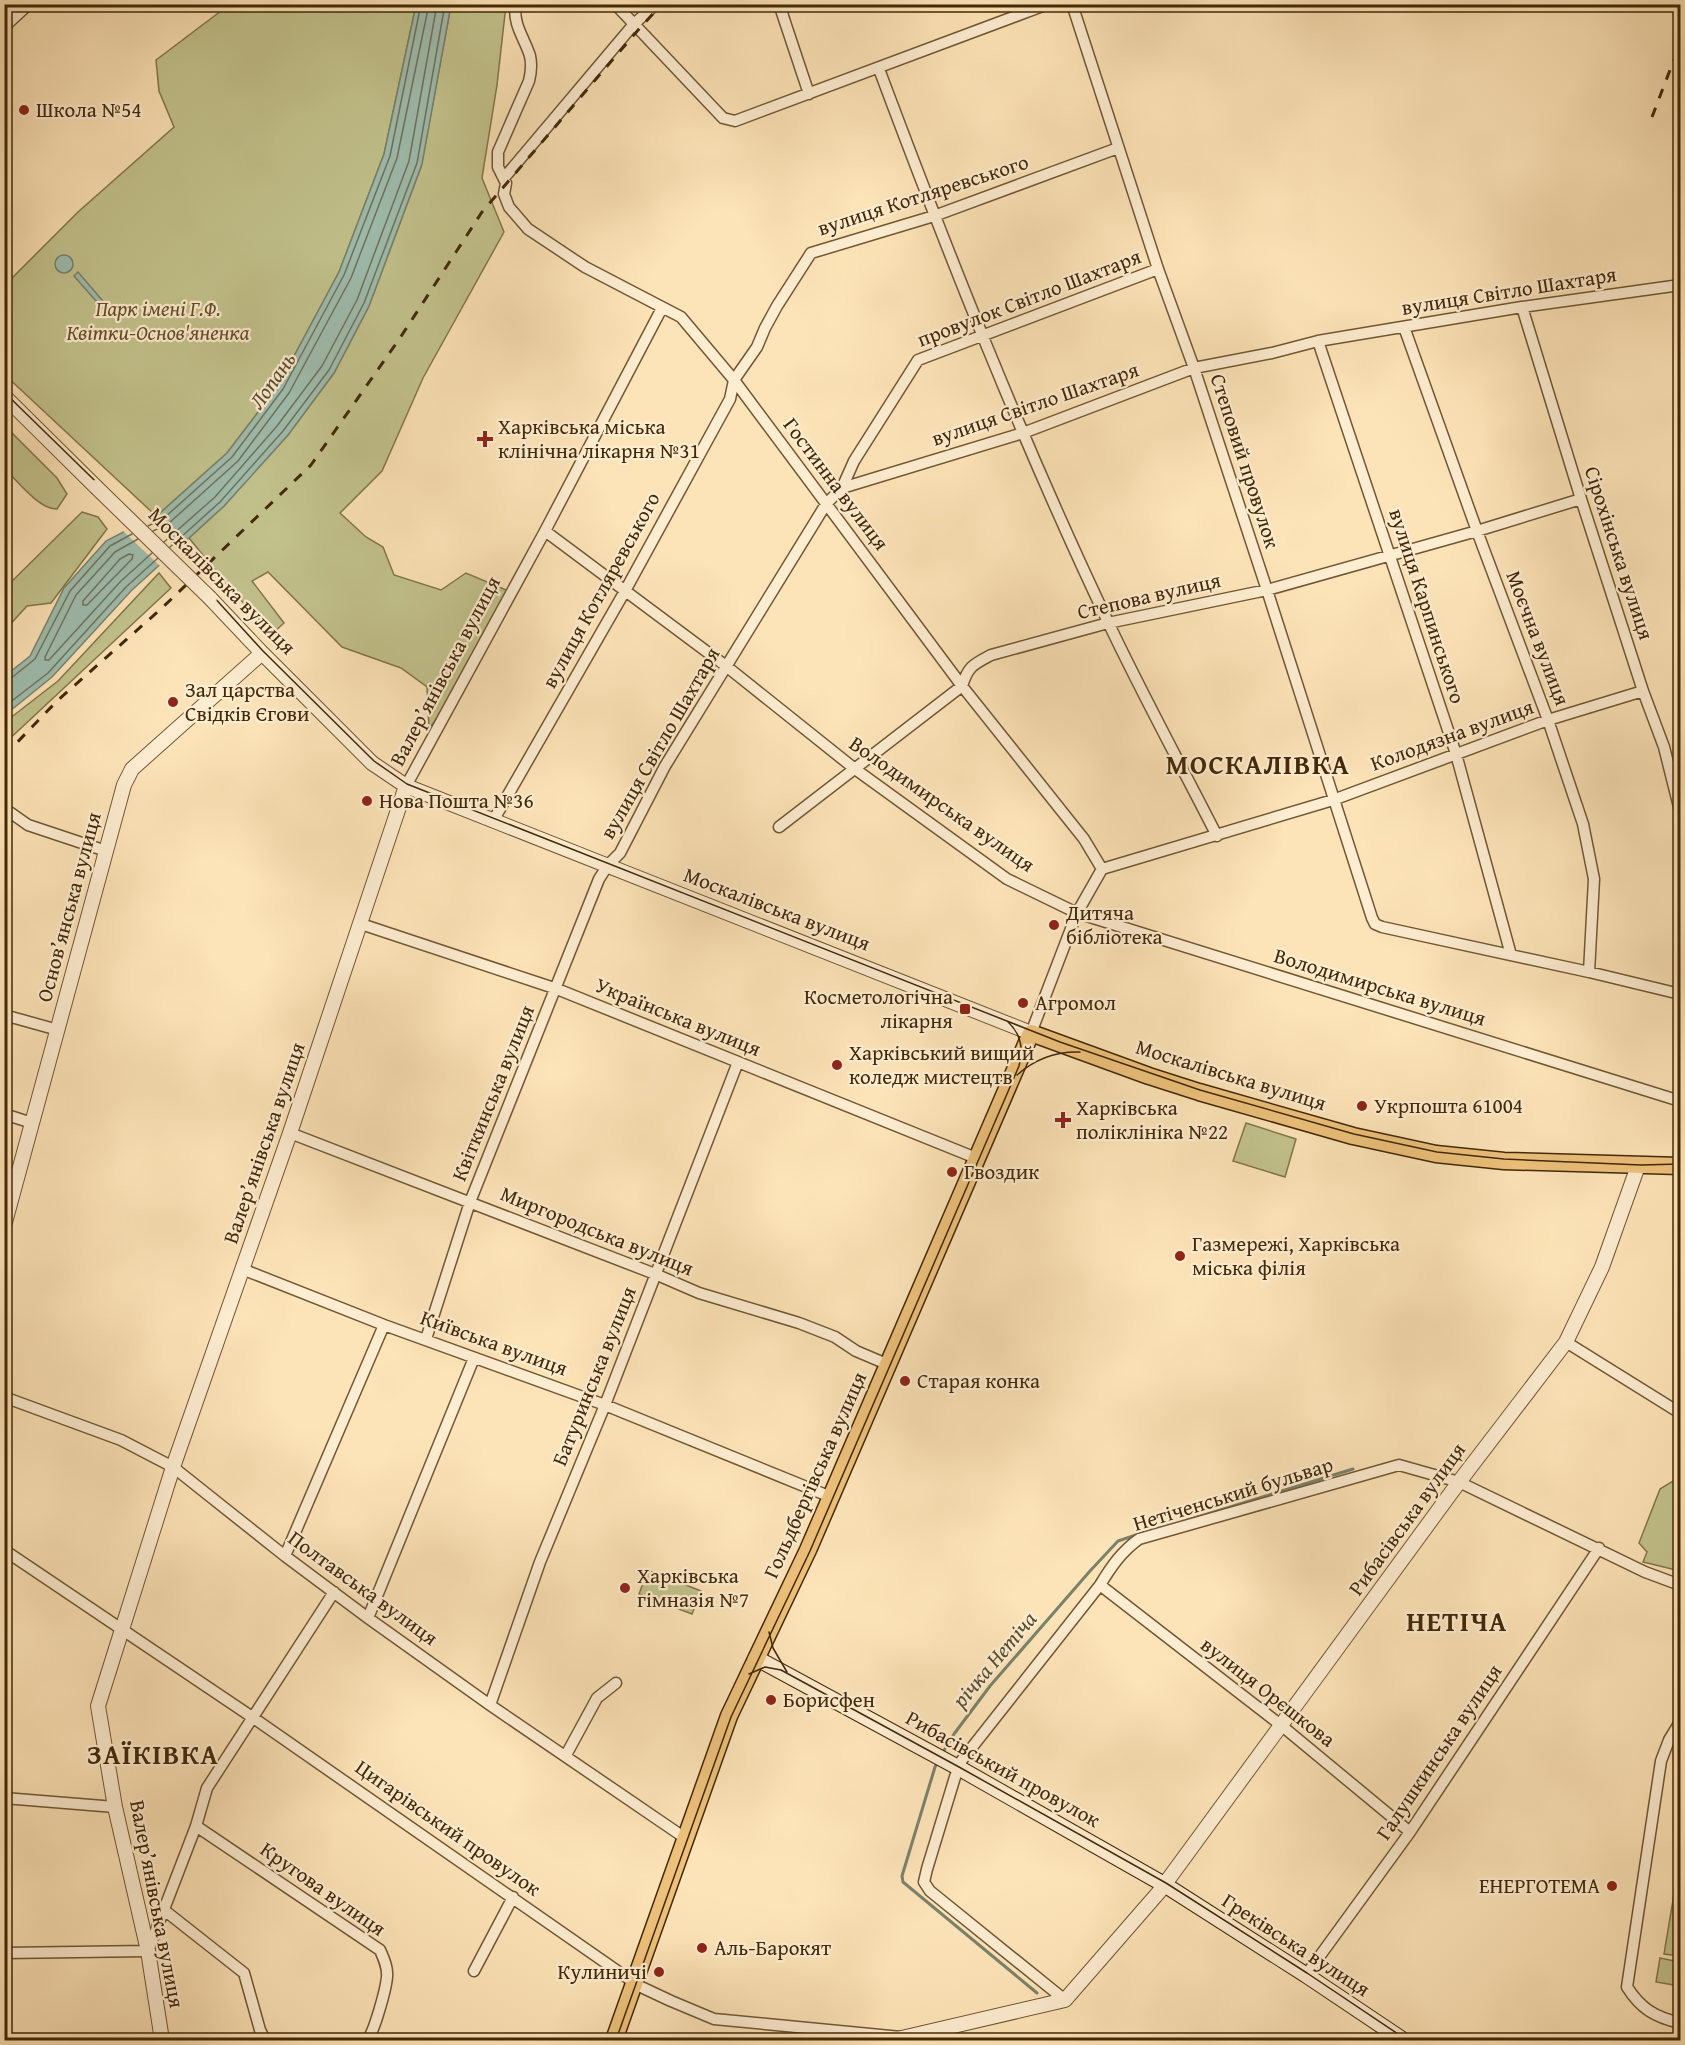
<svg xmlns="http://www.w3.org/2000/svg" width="1685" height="2045" font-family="'Gentium Book Plus',serif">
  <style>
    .green { fill: #c3c38d; stroke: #82764a; stroke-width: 1.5 }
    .water { fill: #9fbeb0; stroke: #7a826c; stroke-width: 1.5 }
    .pier { fill: #fde4b8 }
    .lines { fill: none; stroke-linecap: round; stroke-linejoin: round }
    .shore { stroke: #70735c; stroke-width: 1.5 }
    .stream { stroke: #7a826c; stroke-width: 3 }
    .minor-casing { stroke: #715733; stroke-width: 13 }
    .tertiary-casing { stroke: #715733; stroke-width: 16 }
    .secondary-casing { stroke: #422807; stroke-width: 17 }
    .primary-casing { stroke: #422807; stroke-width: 19 }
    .minor { stroke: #feedd1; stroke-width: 10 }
    .tertiary { stroke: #feedd1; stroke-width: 14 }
    .secondary { stroke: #feedd1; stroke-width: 15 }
    .primary { stroke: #eec27c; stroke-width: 16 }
    .tram { stroke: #422807; stroke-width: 1.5 }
    .rail { stroke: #422807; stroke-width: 3; stroke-dasharray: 10 10; stroke-linecap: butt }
    .tertiary-bridge-casing { stroke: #715733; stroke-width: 16; stroke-linecap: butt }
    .tertiary-bridge { stroke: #feedd1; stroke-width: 14 }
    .poi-dot { fill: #8f2418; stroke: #feedd1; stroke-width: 2 }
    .labels { text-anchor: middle; stroke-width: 4.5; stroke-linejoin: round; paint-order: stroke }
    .poi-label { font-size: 21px; fill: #422807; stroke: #feedd1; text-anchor: start }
    .street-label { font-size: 21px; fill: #422807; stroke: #feedd1 }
    .park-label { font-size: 21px; font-style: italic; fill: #624f28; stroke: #feedd1 }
    .water-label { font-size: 22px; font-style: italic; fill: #594e31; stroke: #feedd1 }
    .district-label { font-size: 27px; font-weight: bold; letter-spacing: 1.5px; fill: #422807; stroke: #feedd1 }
  </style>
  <rect width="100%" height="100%" fill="#fde4b8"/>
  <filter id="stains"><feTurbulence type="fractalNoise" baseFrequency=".00333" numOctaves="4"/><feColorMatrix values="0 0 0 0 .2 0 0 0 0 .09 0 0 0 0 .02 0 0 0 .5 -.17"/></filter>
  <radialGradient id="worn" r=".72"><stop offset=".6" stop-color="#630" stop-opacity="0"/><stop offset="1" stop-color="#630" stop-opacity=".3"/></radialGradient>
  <path class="green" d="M229,5H416L384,154L339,272L278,386L227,453L160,513L155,515L5,375L4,286L78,212L174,127L159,91L156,60Z
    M451,5H506L497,85L482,178L504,232L423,378L382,471L340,513L366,537L383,547L394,575L441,590L466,573L511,592L457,690L429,729L427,687L401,668L342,647L268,572L252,581L284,623L272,634L228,586L189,538L224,506L288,435L334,373L369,306L421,167Z
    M4,425L57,478L67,494L57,509C40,510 17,481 5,469Z
    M82,512L98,517L107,529L51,603L27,606L5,630V588Z
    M159,573L171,588L5,743V722L58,681Z
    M1246,1123L1296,1139L1285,1177L1233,1161Z
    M1673,1481L1680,1484V1571L1643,1562L1647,1552L1639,1543L1660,1489Z
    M648,1570L701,1591L692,1614L639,1594Z
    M1674,1894L1680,1895V1956L1664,1954Z
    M1660,1958L1680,1962V1986L1656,1982Z"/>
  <path class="water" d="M416,5H451L422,164L369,306L334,373L288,435L224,506L131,591L52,677L5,715V676L30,656L64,588L106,541L160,513L227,453L278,386L339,272L384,154Z
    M55 264a9 9 0 1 1 18 0a9 9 0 1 1-18 0Z
    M78,272L108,307L105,311L74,276Z"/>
  <path class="pier" d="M149,515L183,547L161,567L121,529Z"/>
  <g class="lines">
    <path class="shore" d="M148,526L164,518L232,457L283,389L344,275L390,156L421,4
      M153,531L168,524L238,461L289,393L351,278L397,158L429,4
      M138,539L115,552L76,595L45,657V660H49L121,581L152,553
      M164,542L215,497L277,426L322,366L357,300L409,161L437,4
      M170,547L220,502L283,431L329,370L364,303L417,163L445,4
      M129,554L133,555L132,559L87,605H83V601L120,559Z
      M4,680L10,679L35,659L70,591L110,546L132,534
      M4,707L48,673L126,587L158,558"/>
    <path class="stream" d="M1188,1520L1353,1469
      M943,1752L954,1734L990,1686L1090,1571L1118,1541L1136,1535
      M938,1761L935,1767L902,1876L903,1882L1037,1993"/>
    <defs>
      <path id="minor" d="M516,4C512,24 525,39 530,56C532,65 531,73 529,81L498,152V167L506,183L504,194L509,207L528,229L585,267L681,317L734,380L962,686L1084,839L1102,869
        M615,4L723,118L735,121L1048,4
        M779,4L809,94
        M1072,4L1158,269L1194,368L1267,590L1372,918L1375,924L1382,927L1589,972L1680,994
        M4,27L29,4
        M879,69C949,256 1022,441 1108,622C1142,694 1181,765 1217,836
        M504,178L634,24L656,4
        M1522,307L1581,499L1643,691L1664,747L1680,811
        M1404,327L1477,531L1548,720L1583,824L1594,879L1589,972
        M1318,341L1456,754L1511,955
        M842,488L854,461L918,360L1158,269
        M545,531L726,666L855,769L1007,879L1077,913L1680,1101
        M406,786L545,531L662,308
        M4,821L11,813L28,825L106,851
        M493,821L625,591L730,399L734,380L757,347L765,328L777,306L811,253L934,216L1118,148
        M779,827L962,686C968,666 974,664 991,655L1108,623L1267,590L1477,531L1581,499
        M361,924L557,989L976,1158
        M4,1015L58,1030
        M1031,1033L1077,913L1102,869L1333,800L1548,720L1643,691
        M4,1114L32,1123
        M290,1133L655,1274L699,1293L799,1323L835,1337L856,1351L889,1365
        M242,1269L384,1325L605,1405L831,1497
        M426,1339L470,1202L599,879L608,865L620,853L665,766L826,504L842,488L1023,433L1194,368L1272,353L1318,341L1522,307L1680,285
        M1566,1342L1680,1413
        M4,1397L121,1440L173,1467L285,1556L368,1618L490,1705L685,1838
        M4,1550L252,1717L639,1986L671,2001L714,2019L901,2037
        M285,1556L384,1325
        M1100,1585L1282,1726L1410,1832
        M368,1618L474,1358
        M1680,1650V1651
        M490,1705L540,1562L605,1405L738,1062
        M1680,1722L1669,1740L1661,1761L1627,1987C1641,2009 1655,2017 1680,2023
        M566,1755L597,1698L616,1683
        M4,1798L115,1807
        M196,1826L380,1950C384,1959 388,1968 387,1977C386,1989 374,2033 367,2040
        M164,1910L244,1973L260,2030L265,2040
        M4,1953L148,1951L196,1826L207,1788L334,1592
        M474,1971L513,1897
        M1306,1975L1410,1832L1599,1548
        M1065,2000L930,1891L924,1882L927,1869L955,1777L962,1760L1100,1585C1111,1567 1121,1552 1139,1539L1399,1465L1459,1482L1645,1572L1680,1585"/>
      <path id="tertiary" d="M4,396L96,487
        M210,598L262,653L372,763L406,786L1031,1033
        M4,1226L124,785L132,769L262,653
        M162,2040L148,1951L115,1807L98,1706L173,1467L290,1133L406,786
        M893,2040L1065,2000L1159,1892L1459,1482L1566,1342L1602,1267L1638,1166"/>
      <path id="secondary" d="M756,1658L959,1768L1165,1885L1306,1975L1403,2040"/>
      <path id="primary" d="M614,2040L729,1716L808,1550L1031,1033L1149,1076L1199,1092L1353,1136L1436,1154L1504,1161L1680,1166"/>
    </defs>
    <use href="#minor" class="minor-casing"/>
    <use href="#tertiary" class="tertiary-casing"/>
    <use href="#secondary" class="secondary-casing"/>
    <use href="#primary" class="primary-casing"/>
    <use href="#minor" class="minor"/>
    <use href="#tertiary" class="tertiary"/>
    <use href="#secondary" class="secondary"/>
    <use href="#primary" class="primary"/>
    <path class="tram" d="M4,392L212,595L263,651L374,761L407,784L1060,1042L1200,1090L1354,1134L1437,1152L1504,1159L1641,1165L1680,1164
      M1017,1075C1035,1059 1055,1051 1080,1052
      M769,1632L773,1648L787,1672
      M749,1674L765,1667L781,1670L959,1767L1166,1883L1307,1973L1407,2040
      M616,2040L731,1717L810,1551L1019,1066C1024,1048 1021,1034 1008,1022"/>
    <path class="rail" d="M1652,117L1680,44
      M4,756L57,701L162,608L311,465L400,338L482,212L639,29L662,4"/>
    <defs>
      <path id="tertiary-bridge" d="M96,487L210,598"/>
    </defs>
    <use href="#tertiary-bridge" class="tertiary-bridge-casing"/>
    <use href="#tertiary-bridge" class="tertiary-bridge"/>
  </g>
  <g class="poi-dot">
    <circle cx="24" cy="110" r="6"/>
    <path d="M482 430h6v6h6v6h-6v6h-6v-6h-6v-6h6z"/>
    <circle cx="173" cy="702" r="6"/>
    <circle cx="367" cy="801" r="6"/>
    <circle cx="1054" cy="925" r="6"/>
    <circle cx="1023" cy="1003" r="6"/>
    <rect x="959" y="1003" width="12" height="12" rx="3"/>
    <circle cx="837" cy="1065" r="6"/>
    <circle cx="1362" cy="1106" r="6"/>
    <path d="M1060 1111h6v6h6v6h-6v6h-6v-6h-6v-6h6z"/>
    <circle cx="952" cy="1172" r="6"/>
    <circle cx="1180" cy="1256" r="6"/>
    <circle cx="905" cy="1381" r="6"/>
    <circle cx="625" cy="1588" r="6"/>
    <circle cx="771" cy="1700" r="6"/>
    <circle cx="1612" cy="1886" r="6"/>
    <circle cx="702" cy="1948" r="6"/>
    <circle cx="659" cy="1972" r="6"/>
  </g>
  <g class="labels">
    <g class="poi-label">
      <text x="36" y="117">Школа №54</text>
      <text x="498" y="434">Харківська міська<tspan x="498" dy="24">клінічна лікарня №31</tspan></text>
      <text x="185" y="697">Зал царства<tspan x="185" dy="24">Свідків Єгови</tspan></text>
      <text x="379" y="808">Нова Пошта №36</text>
      <text x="1066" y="920">Дитяча<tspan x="1066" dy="24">бібліотека</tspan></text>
      <text x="953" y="1004" text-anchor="end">Косметологічна<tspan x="953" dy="24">лікарня</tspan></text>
      <text x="1035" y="1010">Агромол</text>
      <text x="849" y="1060">Харківський вищий<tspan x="849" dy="24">коледж мистецтв</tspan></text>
      <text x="1374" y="1113">Укрпошта 61004</text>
      <text x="1076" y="1115">Харківська<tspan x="1076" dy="24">поліклініка №22</tspan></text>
      <text x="964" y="1179">Гвоздик</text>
      <text x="1192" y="1251">Газмережі, Харківська<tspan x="1192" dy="24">міська філія</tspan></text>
      <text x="917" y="1388">Старая конка</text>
      <text x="637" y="1583">Харківська<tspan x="637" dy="24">гімназія №7</tspan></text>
      <text x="783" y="1707">Борисфен</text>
      <text x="1600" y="1893" text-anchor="end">ЕНЕРГОТЕМА</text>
      <text x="714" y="1955">Аль-Барокят</text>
      <text x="647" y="1979" text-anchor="end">Кулиничі</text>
    </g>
    <g class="street-label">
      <text transform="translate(923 195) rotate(-18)" y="7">вулиця Котляревського</text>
      <text transform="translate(1509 291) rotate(-9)" y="7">вулиця Світло Шахтаря</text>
      <text transform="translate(1029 298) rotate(-21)" y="7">провулок Світло Шахтаря</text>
      <text transform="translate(1035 404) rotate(-19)" y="7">вулиця Світло Шахтаря</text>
      <text transform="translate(1245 461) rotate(72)" y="7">Степовий провулок</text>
      <text transform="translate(836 484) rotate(53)" y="7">Гостинна вулиця</text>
      <text transform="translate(1619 553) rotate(72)" y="7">Сірохінська вулиця</text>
      <text transform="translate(222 581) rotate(45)" y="7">Москалівська вулиця</text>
      <text transform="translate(601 590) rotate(-61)" y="7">вулиця Котляревського</text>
      <text transform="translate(1149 596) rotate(-13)" y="7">Степова вулиця</text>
      <text transform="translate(1427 606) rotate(72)" y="7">вулиця Карпинського</text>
      <text transform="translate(1538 638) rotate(69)" y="7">Моєчна вулиця</text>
      <text transform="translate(445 671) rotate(-62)" y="7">Валер’янівська вулиця</text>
      <text transform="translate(1452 735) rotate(-20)" y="7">Колодязна вулиця</text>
      <text transform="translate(660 743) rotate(-60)" y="7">вулиця Світло Шахтаря</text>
      <text transform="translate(942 804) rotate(35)" y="7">Володимирська вулиця</text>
      <text transform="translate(69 907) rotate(-75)" y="7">Основ’янська вулиця</text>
      <text transform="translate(777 909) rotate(21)" y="7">Москалівська вулиця</text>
      <text transform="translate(1380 987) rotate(17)" y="7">Володимирська вулиця</text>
      <text transform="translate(678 1017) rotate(22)" y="7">Українська вулиця</text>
      <text transform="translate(1231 1075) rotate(17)" y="7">Москалівська вулиця</text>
      <text transform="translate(493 1093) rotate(-68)" y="7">Квіткинська вулиця</text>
      <text transform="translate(264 1143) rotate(-71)" y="7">Валер’янівська вулиця</text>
      <text transform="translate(597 1231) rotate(22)" y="7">Миргородська вулиця</text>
      <text transform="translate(494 1343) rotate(20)" y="7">Київська вулиця</text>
      <text transform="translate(594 1376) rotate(-68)" y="7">Батуринська вулиця</text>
      <text transform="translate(815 1475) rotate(-66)" y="7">Гольдбергівська вулиця</text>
      <text transform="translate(1233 1494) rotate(-17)" y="7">Нетіченський бульвар</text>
      <text transform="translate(1407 1519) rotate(-54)" y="7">Рибасівська вулиця</text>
      <text transform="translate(363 1588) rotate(36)" y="7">Полтавська вулиця</text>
      <text transform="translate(1268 1692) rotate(38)" y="7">вулиця Орєшкова</text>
      <text transform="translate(1439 1752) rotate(-56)" y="7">Галушкинська вулиця</text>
      <text transform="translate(1003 1769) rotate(29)" y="7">Рибасівський провулок</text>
      <text transform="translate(448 1828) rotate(35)" y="7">Цигарівський провулок</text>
      <text transform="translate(323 1889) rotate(35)" y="7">Кругова вулиця</text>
      <text transform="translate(157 1904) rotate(79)" y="7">Валер’янівська вулиця</text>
      <text transform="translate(1296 1945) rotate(33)" y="7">Греківська вулиця</text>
    </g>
    <g class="park-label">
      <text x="158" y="316">Парк імені Г.Ф.<tspan x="158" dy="24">Квітки-Основ'яненка</tspan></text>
    </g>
    <g class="water-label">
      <text transform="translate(272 380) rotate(-55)" y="8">Лопань</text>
      <text transform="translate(994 1659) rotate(-50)" y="8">річка Нетіча</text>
    </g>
    <g class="district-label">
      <text x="1258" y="774">МОСКАЛІВКА</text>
      <text x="1457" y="1631">НЕТІЧА</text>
      <text x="153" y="1764">ЗАЇКІВКА</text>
    </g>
  </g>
  <rect width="1685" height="2045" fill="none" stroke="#fde4b8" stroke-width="24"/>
  <rect x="6" y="6" width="1673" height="2033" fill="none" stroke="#422807" stroke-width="3"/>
  <rect x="12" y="12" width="1661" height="2021" fill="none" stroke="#422807" stroke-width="1.5"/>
  <rect width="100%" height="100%" filter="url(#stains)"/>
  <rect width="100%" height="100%" fill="url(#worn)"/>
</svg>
